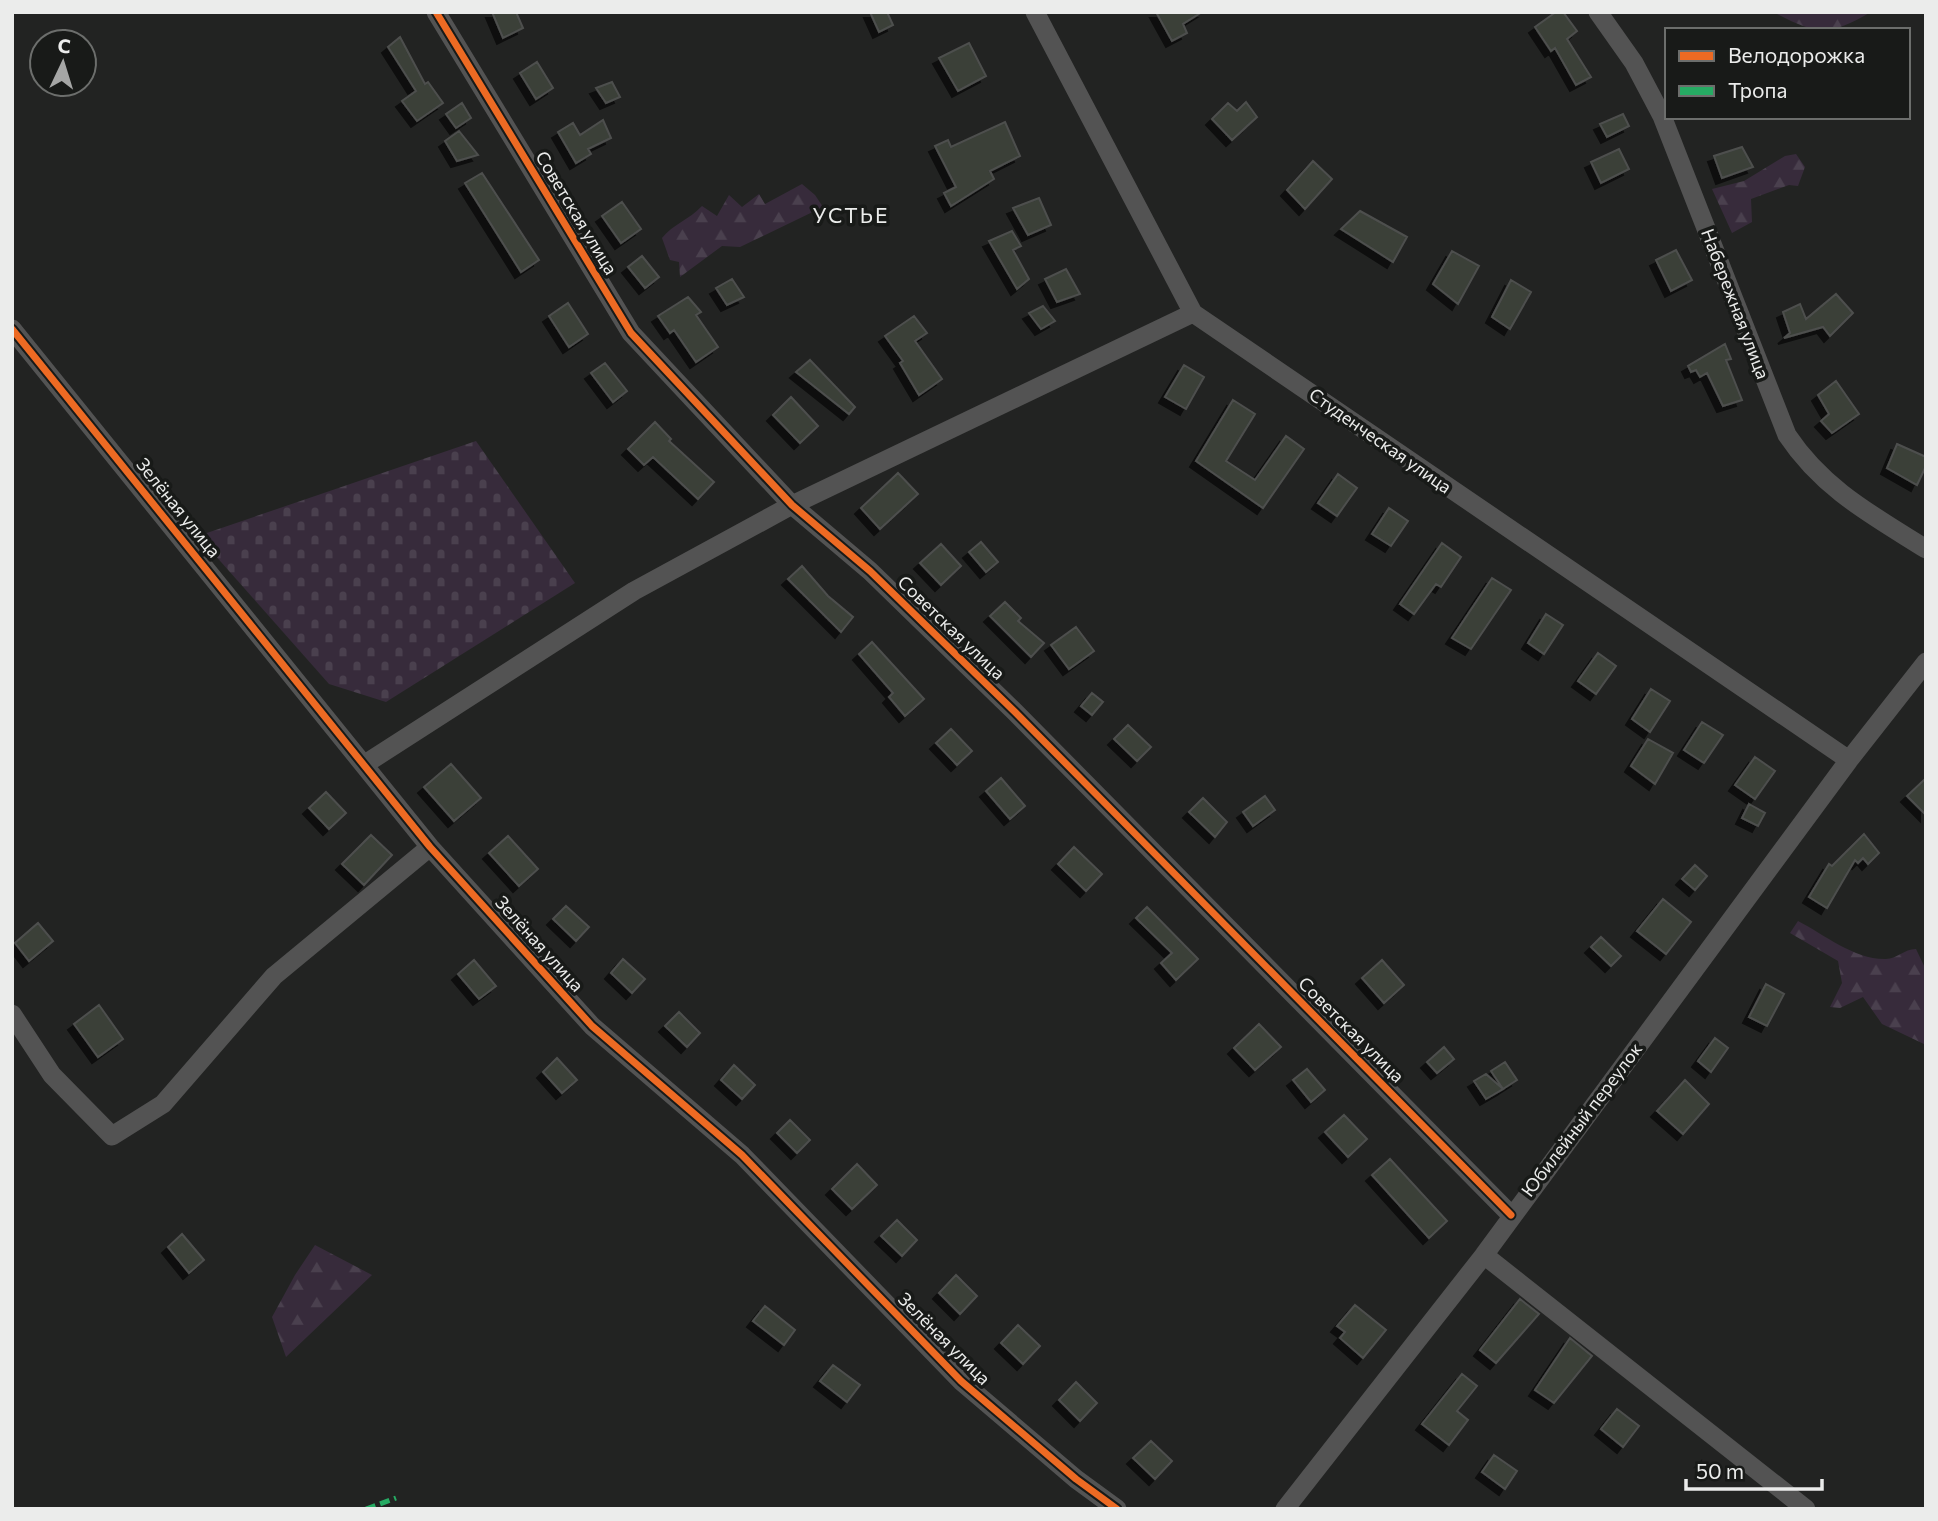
<svg xmlns="http://www.w3.org/2000/svg" width="1938" height="1521" font-family="Commissioner,sans-serif">
  <style>
    .forest { fill: url(#forest-firs) }
    .cemetery { fill: url(#cemetery-stones) }
    .building { fill: #3a3f39; stroke: #4e4f4e; stroke-width: 2; filter: url(#shadow) }
    .lines { fill: none; stroke-linecap: round; stroke-linejoin: round }
    .minor { stroke: #535353; stroke-width: 19 }
    .quiet { stroke: #26ab63; stroke-width: 5; stroke-dasharray: 10 5; stroke-linecap: butt }
    .cycleway-casing { stroke: #181a18; stroke-width: 11 }
    .cycleway { stroke: #ed6a23; stroke-width: 7 }
    .labels { text-anchor: middle; stroke-width: 7; stroke-linejoin: round; paint-order: stroke }
    .street-label { font-size: 18px; fill: #ebeceb; stroke: #181a18 }
    .quarter-label { font-size: 21px; letter-spacing: 2px; fill: #ebeceb; stroke: #181a18 }
  </style>
  <defs>
    <pattern id="forest-firs" width="22" height="20" patternUnits="userSpaceOnUse" patternTransform="scale(1.75)"><rect width="22" height="20" fill="#372b3b"/><path d="M5 1l3.5 6h-7zM16 11l3.5 6h-7z" fill="#4a404e"/></pattern>
    <pattern id="cemetery-stones" width="16" height="16" patternUnits="userSpaceOnUse" patternTransform="scale(1.75)"><rect width="16" height="16" fill="#372b3b"/><path d="M2 7V4a2 2 0 0 1 4 0v3zM10 15v-3a2 2 0 0 1 4 0v3z" fill="#4a404e"/></pattern>
    <filter id="shadow"><feDropShadow dx="-6" dy="6" stdDeviation="0" flood-color="#0009"/></filter>
  </defs>
  <rect width="100%" height="100%" fill="#222322"/>
  <path class="forest" d="M1773,12H1871C1828,37 1817,35 1773,12Z
    M1796,154L1805,167L1798,186L1789,185L1751,199L1752,222L1732,233L1712,189L1744,181L1785,156Z
    M802,184L815,195L823,207L740,247L722,246L680,277L679,262L670,260L662,238C673,224 689,220 702,206L717,216L729,195L742,207L759,194L765,204Z
    M1798,921C1825,935 1855,960 1886,959C1897,959 1904,949 1916,949L1926,970V1045L1882,1024L1863,997L1840,1008L1830,1007L1842,983L1838,961L1790,933Z
    M315,1245L372,1275L286,1357L272,1317L295,1275Z"/>
  <path class="cemetery" d="M476,441L575,583L386,702L329,684L198,536Z"/>
  <path class="building" d="M492,12H516L523,28L503,38Z
    M870,12H887L893,25L879,32Z
    M1156,12H1202L1183,24L1187,33L1172,41Z
    M1556,12H1563L1577,31L1567,39L1591,77L1576,85L1555,48L1551,51L1535,27Z
    M400,37L425,84L428,82L443,103L417,121L402,101L416,91L388,47Z
    M969,43L986,76L958,91L939,58Z
    M537,62L553,88L536,99L520,73Z
    M612,82L620,97L606,103L596,88Z
    M1246,102L1257,117L1232,140L1212,119L1228,103L1237,111Z
    M462,103L471,118L456,128L446,114Z
    M1623,114L1629,126L1607,137L1600,124Z
    M603,120L611,138L588,149L591,154L576,163L558,132L573,123L580,135Z
    M1005,122L1020,156L990,171L994,179L951,206L944,193L956,187L935,146L948,140L951,147Z
    M459,131L478,155L457,161L445,141Z
    M1742,147L1753,167L1722,178L1714,156Z
    M1619,149L1629,169L1601,183L1591,162Z
    M1313,161L1332,179L1305,209L1287,190Z
    M482,173L539,260L521,272L465,183Z
    M1039,198L1051,225L1028,235L1013,208Z
    M622,202L641,229L621,243L602,216Z
    M1360,211L1407,237L1393,262L1341,229Z
    M1012,231L1021,246L1013,250L1029,279L1017,289L989,241Z
    M1676,250L1692,280L1671,291L1656,260Z
    M1452,251L1479,266L1458,304L1433,284Z
    M642,256L659,277L645,288L628,267Z
    M1066,269L1080,294L1057,302L1045,279Z
    M732,279L744,297L727,305L716,288Z
    M1511,280L1531,292L1510,329L1492,317Z
    M1836,294L1853,313L1830,336L1823,327L1784,338L1790,333L1783,312L1800,304L1806,319Z
    M688,297L701,312L696,315L718,347L696,362L674,330L670,333L658,316Z
    M568,303L588,334L569,347L549,316Z
    M1043,306L1055,321L1041,329L1029,313Z
    M914,316L927,333L915,341L942,379L919,395L900,363L903,361L885,336Z
    M1725,344L1731,359L1726,360L1742,400L1723,406L1707,373L1700,377L1696,370L1691,372L1688,366Z
    M810,360L855,407L849,414L796,372Z
    M605,363L627,391L613,402L591,373Z
    M1184,365L1204,377L1186,409L1165,397Z
    M1836,381L1859,414L1832,433L1821,421L1829,414L1818,395Z
    M791,397L818,426L800,443L773,415Z
    M1233,400L1255,414L1226,461L1255,480L1286,436L1304,449L1263,508L1196,461Z
    M655,422L671,439L669,441L714,482L698,499L653,457L644,465L628,449Z
    M1897,444L1926,457V466L1917,485L1887,468Z
    M898,473L918,494L880,529L861,508Z
    M1338,474L1357,488L1337,516L1318,503Z
    M1389,508L1408,521L1391,546L1372,534Z
    M981,542L998,562L986,572L969,552Z
    M1442,543L1461,557L1441,587L1436,584L1414,614L1400,604Z
    M941,544L961,566L941,585L920,563Z
    M802,566L828,596L853,617L841,632L788,579Z
    M1492,578L1511,590L1471,649L1452,638Z
    M1005,602L1021,618L1018,621L1044,643L1031,657L990,616Z
    M1546,614L1563,625L1544,654L1528,643Z
    M1076,627L1094,651L1069,669L1051,645Z
    M872,642L924,699L905,716L889,697L893,693L859,654Z
    M1598,653L1616,666L1596,694L1578,681Z
    M1651,689L1670,701L1650,732L1632,719Z
    M1092,693L1103,702L1092,715L1081,706Z
    M1702,722L1723,735L1704,763L1684,750Z
    M1128,725L1151,747L1137,761L1114,739Z
    M951,729L972,751L957,765L936,743Z
    M1648,739L1673,753L1655,784L1631,766Z
    M1755,757L1775,771L1755,799L1735,785Z
    M451,764L481,798L454,821L424,787Z
    M1001,778L1025,806L1010,819L986,791Z
    M1926,778V815L1907,796Z
    M326,792L346,813L329,829L309,808Z
    M1265,796L1275,810L1253,826L1243,812Z
    M1203,798L1227,822L1215,837L1189,812Z
    M1749,804L1765,813L1758,826L1742,818Z
    M1864,834L1879,853L1868,864L1863,858L1858,863L1855,860L1827,908L1809,897L1829,864L1832,866Z
    M371,835L392,855L364,885L342,864Z
    M508,836L538,869L519,886L489,853Z
    M1074,847L1102,874L1086,891L1058,864Z
    M1695,865L1707,876L1695,890L1682,879Z
    M1663,899L1691,922L1666,954L1637,931Z
    M566,906L589,927L576,941L553,919Z
    M1147,907L1198,959L1176,980L1161,963L1172,953L1136,918Z
    M38,923L53,941L29,961L15,943Z
    M1601,937L1621,956L1611,966L1591,947Z
    M623,959L645,979L632,993L611,973Z
    M474,960L496,986L479,999L458,974Z
    M1382,960L1404,985L1384,1003L1362,978Z
    M1766,984L1784,994L1767,1026L1749,1017Z
    M99,1005L123,1039L98,1057L74,1024Z
    M679,1012L700,1033L687,1047L665,1026Z
    M1259,1024L1281,1047L1255,1070L1234,1048Z
    M1715,1038L1728,1048L1711,1072L1698,1061Z
    M1444,1047L1454,1059L1437,1073L1427,1062Z
    M557,1058L577,1080L562,1093L543,1072Z
    M1505,1062L1517,1080L1503,1089L1491,1071Z
    M734,1065L755,1085L742,1099L721,1080Z
    M1307,1069L1325,1090L1311,1102L1293,1080Z
    M1486,1074L1503,1089L1486,1099L1474,1081Z
    M1685,1080L1709,1104L1683,1134L1657,1111Z
    M1344,1115L1367,1139L1348,1157L1325,1132Z
    M790,1120L810,1140L797,1153L777,1133Z
    M1390,1159L1447,1221L1429,1238L1372,1175Z
    M857,1164L877,1185L852,1209L832,1189Z
    M897,1220L917,1240L902,1256L881,1236Z
    M182,1234L204,1260L189,1273L168,1247Z
    M956,1275L977,1296L960,1314L939,1293Z
    M1520,1299L1539,1314L1496,1363L1480,1350Z
    M1355,1305L1386,1330L1363,1358L1340,1338L1345,1332L1337,1326Z
    M765,1306L795,1330L784,1345L753,1321Z
    M1018,1325L1040,1346L1023,1364L1001,1343Z
    M1570,1338L1592,1356L1554,1403L1535,1390Z
    M833,1365L860,1385L847,1402L820,1381Z
    M1462,1374L1477,1386L1457,1411L1468,1420L1449,1445L1422,1424Z
    M1076,1382L1097,1403L1080,1421L1059,1400Z
    M1617,1409L1639,1426L1623,1447L1601,1429Z
    M1151,1441L1172,1461L1155,1479L1133,1458Z
    M1494,1455L1517,1471L1505,1489L1482,1472Z"/>
  <g class="lines">
    <path class="minor" d="M436,12L631,333L792,505L870,571L1015,712L1511,1215
      M1035,12L1193,313L1849,760
      M1598,12L1634,63L1662,116L1787,435C1823,489 1872,515 1926,549
      M12,329L430,847L592,1026L742,1155L961,1381L1076,1479L1117,1509
      M365,764L634,591L792,505L1193,313
      M12,1014L52,1075L112,1136L163,1104L274,976L430,847
      M1484,1255L1806,1509
      M1285,1509L1484,1255L1849,760L1926,662"/>
    <path class="quiet" d="M366,1509L396,1498"/>
    <defs>
      <path id="cycleway" d="M436,12L631,333L792,505L870,571L1015,712L1511,1215
        M12,329L430,847L592,1026L742,1155L961,1381L1076,1479L1117,1509"/>
    </defs>
    <use href="#cycleway" class="cycleway-casing"/>
    <use href="#cycleway" class="cycleway"/>
  </g>
  <g class="labels">
    <g class="street-label">
      <text transform="translate(576 213) rotate(59)" y="6">Советская улица</text>
      <text transform="translate(1735 304) rotate(69)" y="6">Набережная улица</text>
      <text transform="translate(1380 441) rotate(35)" y="6">Студенческая улица</text>
      <text transform="translate(178 508) rotate(51)" y="6">Зелёная улица</text>
      <text transform="translate(951 628) rotate(44)" y="6">Советская улица</text>
      <text transform="translate(539 944) rotate(48)" y="6">Зелёная улица</text>
      <text transform="translate(1351 1030) rotate(45)" y="6">Советская улица</text>
      <text transform="translate(1582 1120) rotate(-53)" y="6">Юбилейный переулок</text>
      <text transform="translate(944 1339) rotate(45)" y="6">Зелёная улица</text>
    </g>
    <g class="quarter-label">
      <text x="851" y="223">УСТЬЕ</text>
    </g>
  </g>
  <rect width="1938" height="1521" fill="none" stroke="#ebeceb" stroke-width="28"/>
  <rect x="1665" y="28" width="245" height="91" fill="#181a18" stroke="#6c6e6c" stroke-width="2"/>
  <rect x="1679" y="51" width="35" height="10" fill="#ed6a23" stroke="#6c6e6c" stroke-width="2"/>
  <text x="1728" y="63" font-size="21" fill="#ebeceb">Велодорожка</text>
  <rect x="1679" y="86" width="35" height="10" fill="#26ab63" stroke="#6c6e6c" stroke-width="2"/>
  <text x="1728" y="98" font-size="21" fill="#ebeceb">Тропа</text>
  <g transform="translate(63 63) rotate(4)"><circle r="33" fill="#181a18" stroke="#6c6e6c" stroke-width="2"/>
  <path d="M0-5L12 26L0 18L-12 26Z" fill="#a5a6a5"/>
  <text y="-10" font-size="19" font-weight="bold" text-anchor="middle" fill="#ebeceb">С</text>
  </g>
  <path d="M1686 1479v10h136v-10" fill="none" stroke="#ebeceb" stroke-width="3.5"/>
  <text x="1696" y="1479" font-size="21" fill="#ebeceb" stroke="#181a18" stroke-width="5" paint-order="stroke">50 m</text>
</svg>
